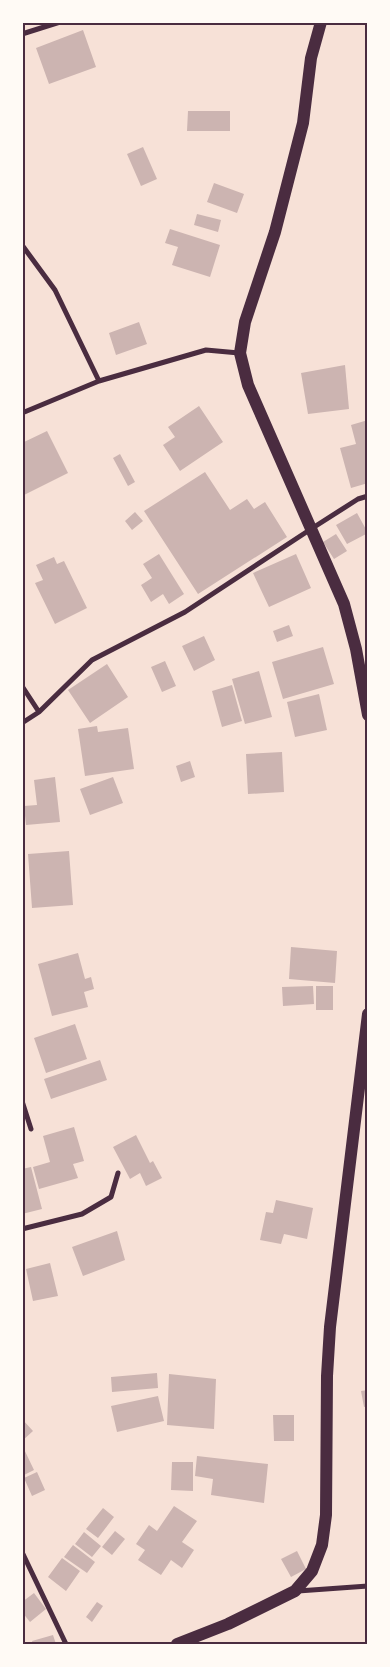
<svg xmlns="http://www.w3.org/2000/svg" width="390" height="1667" font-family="Literata,serif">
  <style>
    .building { fill: #ccb4b1 }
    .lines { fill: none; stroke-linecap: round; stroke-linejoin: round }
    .minor { stroke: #4a2c40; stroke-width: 5 }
    .primary { stroke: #4a2c40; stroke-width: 12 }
    .neatline { fill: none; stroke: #4a2c40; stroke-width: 2 }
  </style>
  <rect width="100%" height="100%" fill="#f7e1d7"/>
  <path class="building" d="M83,30L96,67L49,84L36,48Z
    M188,111H230V131H187Z
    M143,147L157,179L141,186L127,154Z
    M214,183L244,194L237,213L207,202Z
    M197,214L221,220L218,232L194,225Z
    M170,229L220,245L210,277L172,265L178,247L165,243Z
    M139,322L147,344L116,355L109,333Z
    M345,365L349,409L308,414L301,373Z
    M199,406L223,442L180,471L163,445L175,437L168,427Z
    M368,420V483L351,488L340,448L356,444L351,425Z
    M47,431L68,473L24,495L22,491V443Z
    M120,454L135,482L128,486L113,458Z
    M205,472L230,510L247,499L254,509L265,502L287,537L198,594L144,511Z
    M135,512L143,521L132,530L125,521Z
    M357,513L368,533L347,544L336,525Z
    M336,534L347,551L334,559L323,542Z
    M159,554L184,594L169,604L163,594L151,602L141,585L152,578L143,564Z
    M296,554L311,588L269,607L253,573Z
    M54,557L57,564L64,561L87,608L55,624L35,583L43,580L36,565Z
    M289,625L293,636L277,642L273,631Z
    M204,636L215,660L194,671L182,646Z
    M323,647L334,684L283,699L272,662Z
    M165,661L176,686L162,692L151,667Z
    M107,664L128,697L90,723L68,690Z
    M259,671L272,717L245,724L232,679Z
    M232,685L242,721L222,727L212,691Z
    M319,694L327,730L295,737L287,702Z
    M97,726L98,732L128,728L134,769L85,776L78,729Z
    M282,752L284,792L248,794L246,754Z
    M190,761L195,777L181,782L176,766Z
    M55,777L60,822L26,825L24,806L37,805L34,780Z
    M113,777L123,803L90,815L80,789Z
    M69,851L73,905L32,908L28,854Z
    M291,947L337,951L335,983L289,979Z
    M78,953L85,979L91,977L94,989L84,992L88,1007L52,1016L38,964Z
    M313,986L314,1004L283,1006L282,987Z
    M316,986H333V1010H316Z
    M75,1024L87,1059L46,1073L34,1038Z
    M100,1060L107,1080L51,1099L44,1079Z
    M74,1127L84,1161L73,1164L78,1178L39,1189L33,1167L50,1162L43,1136Z
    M136,1135L150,1163L153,1161L162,1178L146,1186L140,1173L130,1179L113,1147Z
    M31,1167L42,1209L22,1214V1169Z
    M276,1200L313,1208L307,1239L284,1234L281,1244L260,1240L266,1212L273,1213Z
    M117,1231L125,1260L83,1276L72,1247Z
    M50,1263L58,1296L33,1301L26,1269Z
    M157,1373L158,1388L112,1392L111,1377Z
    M169,1374L216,1379L214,1429L167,1425Z
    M368,1390V1406L364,1407L361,1391Z
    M158,1396L164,1421L117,1432L111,1406Z
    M273,1415H294V1441H274Z
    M22,1419L33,1431L22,1441Z
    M22,1445L34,1470L22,1476Z
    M197,1456L268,1464L264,1503L211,1495L213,1479L195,1476Z
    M172,1462H193V1491L171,1490Z
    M37,1472L45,1490L32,1496L24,1478Z
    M174,1506L197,1521L182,1542L194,1550L182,1568L171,1560L161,1575L138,1560L145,1550L136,1544L149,1525L157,1531Z
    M103,1508L114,1517L98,1538L86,1529Z
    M115,1531L125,1539L112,1555L102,1547Z
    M84,1532L101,1546L92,1557L75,1544Z
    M73,1545L95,1562L87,1573L64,1557Z
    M297,1551L306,1569L291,1577L281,1559Z
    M62,1558L80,1571L66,1591L48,1577Z
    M34,1593L46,1609L30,1622L22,1612V1602Z
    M97,1602L103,1606L92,1622L86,1617Z
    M53,1635L56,1644H33L32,1641Z"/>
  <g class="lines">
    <path class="minor" d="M22,34L60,22
      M22,245L55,290L99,381
      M22,413L99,381L206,350L239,353
      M22,686L39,712
      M22,723L39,712L92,660L185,612L311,529L358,499L368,496
      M22,1101L31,1129
      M22,1229L82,1214L111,1197L118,1173
      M22,1552L66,1644
      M298,1591L368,1586"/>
    <path class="primary" d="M321,22L311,58L303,123L275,232L245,322L240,353L248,385L344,604L356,649L368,715
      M177,1644L228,1624L295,1591L312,1571L322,1545L326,1515L327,1376L330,1327L368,1014"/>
  </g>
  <rect width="390" height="1667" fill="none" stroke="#fffaf5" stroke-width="48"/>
  <rect x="24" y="24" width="342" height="1619" class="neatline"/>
</svg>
